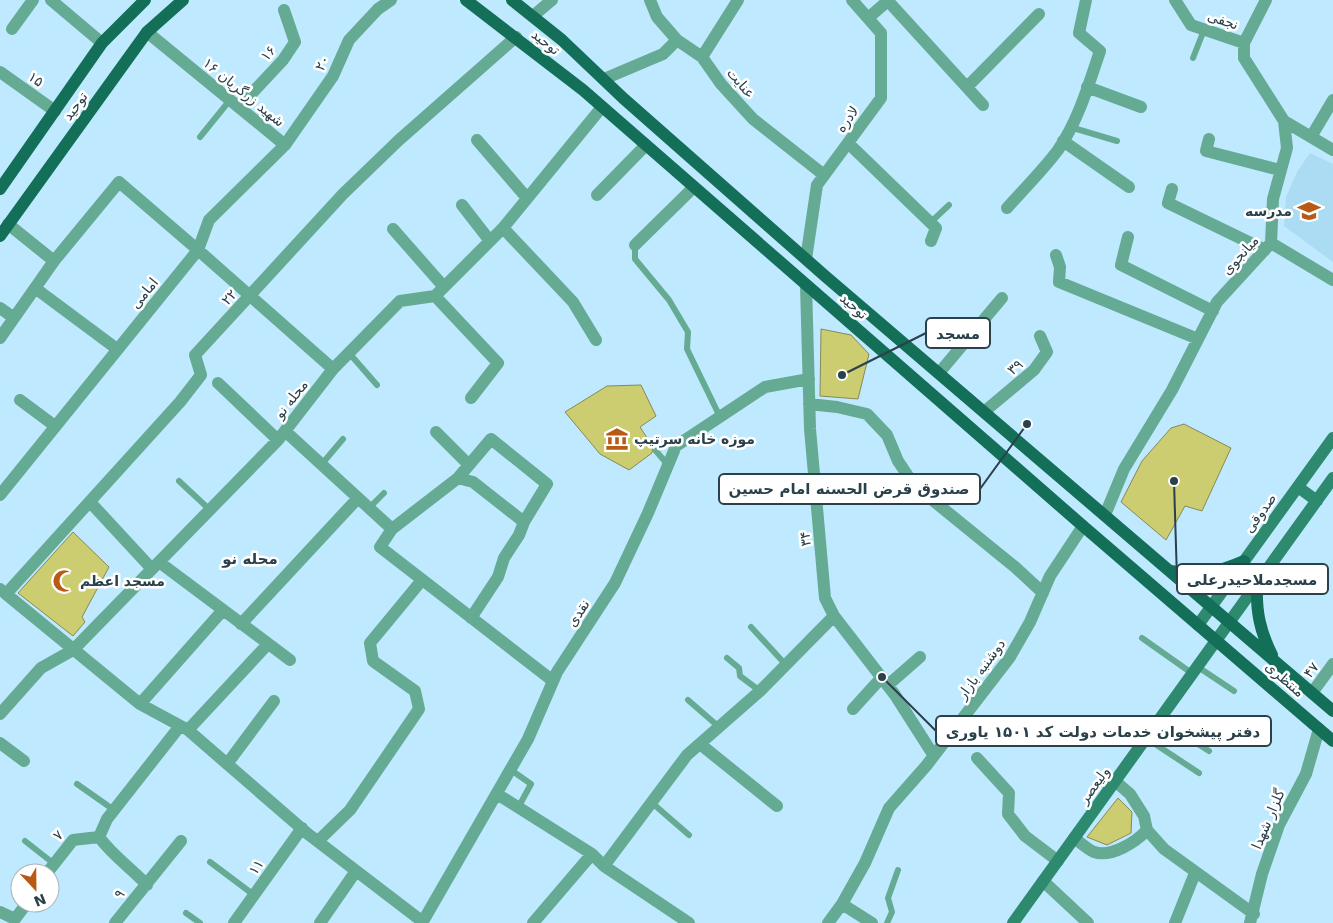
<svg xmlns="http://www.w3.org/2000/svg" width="1333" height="923" font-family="'DejaVu Sans',Vazirmatn,sans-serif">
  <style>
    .built { fill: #acdcf4 }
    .building { fill: #cbcd70; stroke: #878959 }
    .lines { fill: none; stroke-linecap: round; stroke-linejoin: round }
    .lane { stroke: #65aa92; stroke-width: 6 }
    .street { stroke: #65aa92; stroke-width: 12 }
    .secondary { stroke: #2d8a6f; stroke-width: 12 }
    .primary { stroke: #136f57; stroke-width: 12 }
    .labels { text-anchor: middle; stroke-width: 5; stroke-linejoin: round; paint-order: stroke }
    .street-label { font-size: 14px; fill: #2a404b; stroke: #fff }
    .poi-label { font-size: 14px; font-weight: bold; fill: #2a404b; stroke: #fff; text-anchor: start }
    .neighbourhood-label { font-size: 15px; font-weight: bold; fill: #2a404b; stroke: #fff }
    .leader { fill: none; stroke: #2a404b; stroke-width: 2 }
    .callout-dot { fill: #2a404b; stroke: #fff; stroke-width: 2 }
    .callout { fill: #fff; stroke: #2a404b; stroke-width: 2 }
    .callout-label { font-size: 15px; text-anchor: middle; font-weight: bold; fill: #2a404b }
  </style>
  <rect width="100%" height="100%" fill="#bee9ff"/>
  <path class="built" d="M1310,153L1333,164V262L1284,226L1286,197L1297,172Z"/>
  <path class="building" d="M821,329L851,335L869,354L858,399L820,396Z
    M641,385L656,416L640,427L653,447L652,453L629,470L600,454L565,412L607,386Z
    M1184,424L1231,448L1202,511L1185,506L1166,540L1121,502L1142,461L1171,428Z
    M73,532L109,567L82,617L85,622L73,636L18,593Z
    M1118,798L1132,812L1131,833L1107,845L1087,837Z"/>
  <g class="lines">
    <path class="lane" d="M1193,58L1204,30
      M1070,127L1117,141
      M200,137L230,100
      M931,222L949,205
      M635,245V259L669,300L688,332L687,349L720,417
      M349,353L377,385
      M656,451L668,465
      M321,465L343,439
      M179,481L210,510
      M369,508L384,493
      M751,627L786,665
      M1142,638L1193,674
      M727,658L739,668L740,676L760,691
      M1198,667L1234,691
      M688,700L719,727
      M1160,720L1209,751
      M1146,738L1199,773
      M511,770L531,784L518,808
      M77,784L114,810
      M651,802L689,835
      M25,841L53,863
      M210,862L254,895
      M186,913L200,923
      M887,923L892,912L888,898L898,870"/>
    <path class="street" d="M51,0L102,43
      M650,0L657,17L677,40L702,57L721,84L753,119L824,175
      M1175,0L1191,25L1244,43
      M888,1L983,105
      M533,16L552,0
      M868,18L889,0
      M12,29L33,0
      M702,57L738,0
      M0,72L55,111
      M604,79L663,54L677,40
      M967,87L1039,14
      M1087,87L1141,107
      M239,107L283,60L295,42L284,10
      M1284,121L1333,150
      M1311,137L1333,100
      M1209,139L1206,151L1280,170
      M477,140L527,198
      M1063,141L1129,187
      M848,143L936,228L931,241
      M285,145L333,76L349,40L378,9L391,0
      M1172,189L1168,203L1265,250
      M597,195L646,145
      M462,205L490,241
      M1007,208C1024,189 1043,170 1058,150C1078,121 1089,84 1100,51L1079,33L1086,0
      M8,224L54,261L119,182L198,250L209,220L285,145L147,32
      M503,228L573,302L596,340
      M393,229L444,287
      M1128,237L1121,265L1213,311
      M1271,243L1333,280
      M635,245L694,187
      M1056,255L1060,267L1059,282L1198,339
      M806,259L817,185L881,98V33L852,0
      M806,285L810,429L825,598L834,616L895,695L934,756
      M35,288L117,349
      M435,296L498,363L471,398
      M0,308L14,318
      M0,338L54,261
      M939,373L1002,298
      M218,383L278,440
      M20,400L55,426
      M809,404L837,407L867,414L887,435L898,461L914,485L1015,567L1043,593
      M985,411L1034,370L1047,352L1040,336
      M285,431L392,529L380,547L553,681
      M436,432L469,465
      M458,478L491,439L547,484L524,522
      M0,495L198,250L333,369
      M90,502L152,569
      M1105,515L1124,469L1172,390L1217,302L1271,243L1273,199L1287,148L1284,121L1244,58V43L1266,0
      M392,529L458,478L473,482L524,522L519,535L504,558L498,577L471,618
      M159,562L290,660
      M0,589L6,594L180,402L201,375L195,355L343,194L399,140L516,37
      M6,594L140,704L188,730L308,834L423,922
      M241,624L358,498
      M888,685L920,657
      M1312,693L1333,664
      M140,704L223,610
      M853,709L882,677
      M0,714L41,668L73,650L278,440L333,369L400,301L435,296L503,228L602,107
      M188,730L268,644
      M0,743L24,761
      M700,744L777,806
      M977,758L1009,793L1008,814L1025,836L1058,861
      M227,764L274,701
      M1115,781L1130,794L1144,816L1147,830L1164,849L1254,914
      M497,794L592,854L604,866
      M1074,838C1080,842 1087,849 1094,852C1111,858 1136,842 1147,830
      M318,841L350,810L419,709L415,691L373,661L370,643L422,580
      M47,873L73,840L99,837
      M1043,881L1088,923
      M147,885C131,868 113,856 99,837L107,819L180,726
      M842,904L872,923
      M0,912L15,919L27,903
      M115,923L181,841
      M234,923L302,828
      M320,923L356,871
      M422,923L528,739L557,672L615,583L648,513L676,446L765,387L809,379
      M533,923L592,854
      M689,923L604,866L687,755L760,691L834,616
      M828,923L842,904L865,863L889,808L926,766L1010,657L1030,622L1050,576L1083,526
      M1175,923L1195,873
      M1250,923L1262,874L1279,825L1306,774L1319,729"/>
    <path class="secondary" d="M1298,487L1317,501
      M1198,625L1333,438
      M1013,923L1333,478"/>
    <path class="primary" d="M466,0L583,90L1083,526L1333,741
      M512,0L562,40L623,98L825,276L1333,711
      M0,189L102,43L145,0
      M0,236L147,32L183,0
      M1172,571C1198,577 1219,572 1244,561
      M1257,585C1256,612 1260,631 1272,655"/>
  </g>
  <defs>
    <symbol id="school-bare" viewBox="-9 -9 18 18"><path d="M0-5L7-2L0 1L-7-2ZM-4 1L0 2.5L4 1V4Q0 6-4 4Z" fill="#b95913" stroke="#fff" stroke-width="2.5" paint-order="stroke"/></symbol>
    <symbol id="museum-bare" viewBox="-9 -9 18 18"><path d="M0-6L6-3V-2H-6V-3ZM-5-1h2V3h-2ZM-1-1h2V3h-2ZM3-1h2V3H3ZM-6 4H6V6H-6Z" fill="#b95913" stroke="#fff" stroke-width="2.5" paint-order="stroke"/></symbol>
    <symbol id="mosque-bare" viewBox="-9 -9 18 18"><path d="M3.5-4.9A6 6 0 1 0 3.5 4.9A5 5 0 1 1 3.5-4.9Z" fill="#b95913" stroke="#fff" stroke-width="2.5" paint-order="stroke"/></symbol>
  </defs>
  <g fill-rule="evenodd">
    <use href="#school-bare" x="1293" y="195" width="32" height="32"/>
    <use href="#museum-bare" x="601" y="423" width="32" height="32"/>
    <use href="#mosque-bare" x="48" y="565" width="32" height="32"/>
  </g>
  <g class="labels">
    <g class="street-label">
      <text transform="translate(1223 20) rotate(18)" y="5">نجفی</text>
      <text transform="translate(546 42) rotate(38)" y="5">توحید</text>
      <text transform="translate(268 53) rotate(-50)" y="5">۱۶</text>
      <text transform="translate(322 63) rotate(-63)" y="5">۲۰</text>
      <text transform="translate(36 79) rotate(36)" y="5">۱۵</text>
      <text transform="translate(741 83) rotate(49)" y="5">عنایت</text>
      <text transform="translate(244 92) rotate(39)" y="5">۱۶ شهید زرگریان</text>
      <text transform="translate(75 106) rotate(-54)" y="5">توحید</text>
      <text transform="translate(847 119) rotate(-54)" y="5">لادره</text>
      <text transform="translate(1240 255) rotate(-48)" y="5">میانجوی</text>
      <text transform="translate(144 293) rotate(-51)" y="5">امامی</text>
      <text transform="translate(229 297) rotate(-46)" y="5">۲۲</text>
      <text transform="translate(854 306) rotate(41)" y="5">توحید</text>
      <text transform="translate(1015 367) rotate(-41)" y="5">۳۹</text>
      <text transform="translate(291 399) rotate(-52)" y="5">محله نو</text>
      <text transform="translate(1260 513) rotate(-54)" y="5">صدوقی</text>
      <text transform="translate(805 539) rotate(-95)" y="5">۳۴</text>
      <text transform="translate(578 613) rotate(-57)" y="5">نقدی</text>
      <text transform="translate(981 669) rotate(-54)" y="5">دوشنبه بازار</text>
      <text transform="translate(1311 670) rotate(-52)" y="5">۴۷</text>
      <text transform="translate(1285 679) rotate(41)" y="5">منتظری</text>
      <text transform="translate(1094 785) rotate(-54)" y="5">ولیعصر</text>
      <text transform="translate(1268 819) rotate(-67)" y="5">گلزار شهدا</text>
      <text transform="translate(58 835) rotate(-42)" y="5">۷</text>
      <text transform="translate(256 867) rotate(-55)" y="5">۱۱</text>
      <text transform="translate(119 894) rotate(-50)" y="5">۹</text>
    </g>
    <g class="poi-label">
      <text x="1292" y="216" text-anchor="end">مدرسه</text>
      <text x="634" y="444">موزه خانه سرتیپ</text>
      <text x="80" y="586">مسجد اعظم</text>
    </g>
    <g class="neighbourhood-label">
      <text x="250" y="564">محله نو</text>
    </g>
  </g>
  <path class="leader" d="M842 375L926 333M1027 424L980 489M1174 481L1177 579M882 677L936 731"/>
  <g class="callout-dot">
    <circle cx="842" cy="375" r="5"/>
    <circle cx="1027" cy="424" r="5"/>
    <circle cx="1174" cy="481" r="5"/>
    <circle cx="882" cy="677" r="5"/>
  </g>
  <g class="callout">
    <rect x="926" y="318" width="64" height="30" rx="5"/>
    <rect x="719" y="474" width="261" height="30" rx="5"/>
    <rect x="1177" y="564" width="151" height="30" rx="5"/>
    <rect x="936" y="716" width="335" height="30" rx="5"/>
  </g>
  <g class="callout-label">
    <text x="958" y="339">مسجد</text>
    <text x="849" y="494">صندوق قرض الحسنه امام حسین</text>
    <text x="1252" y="585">مسجدملاحیدرعلی</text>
    <text x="1103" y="737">دفتر پیشخوان خدمات دولت کد ۱۵۰۱ یاوری</text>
  </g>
  <g transform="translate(35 888) rotate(158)"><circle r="24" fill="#ffffff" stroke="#aab3b7"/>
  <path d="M0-4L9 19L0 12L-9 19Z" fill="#b95913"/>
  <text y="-8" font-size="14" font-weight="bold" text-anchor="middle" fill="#2a404b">N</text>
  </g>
</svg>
